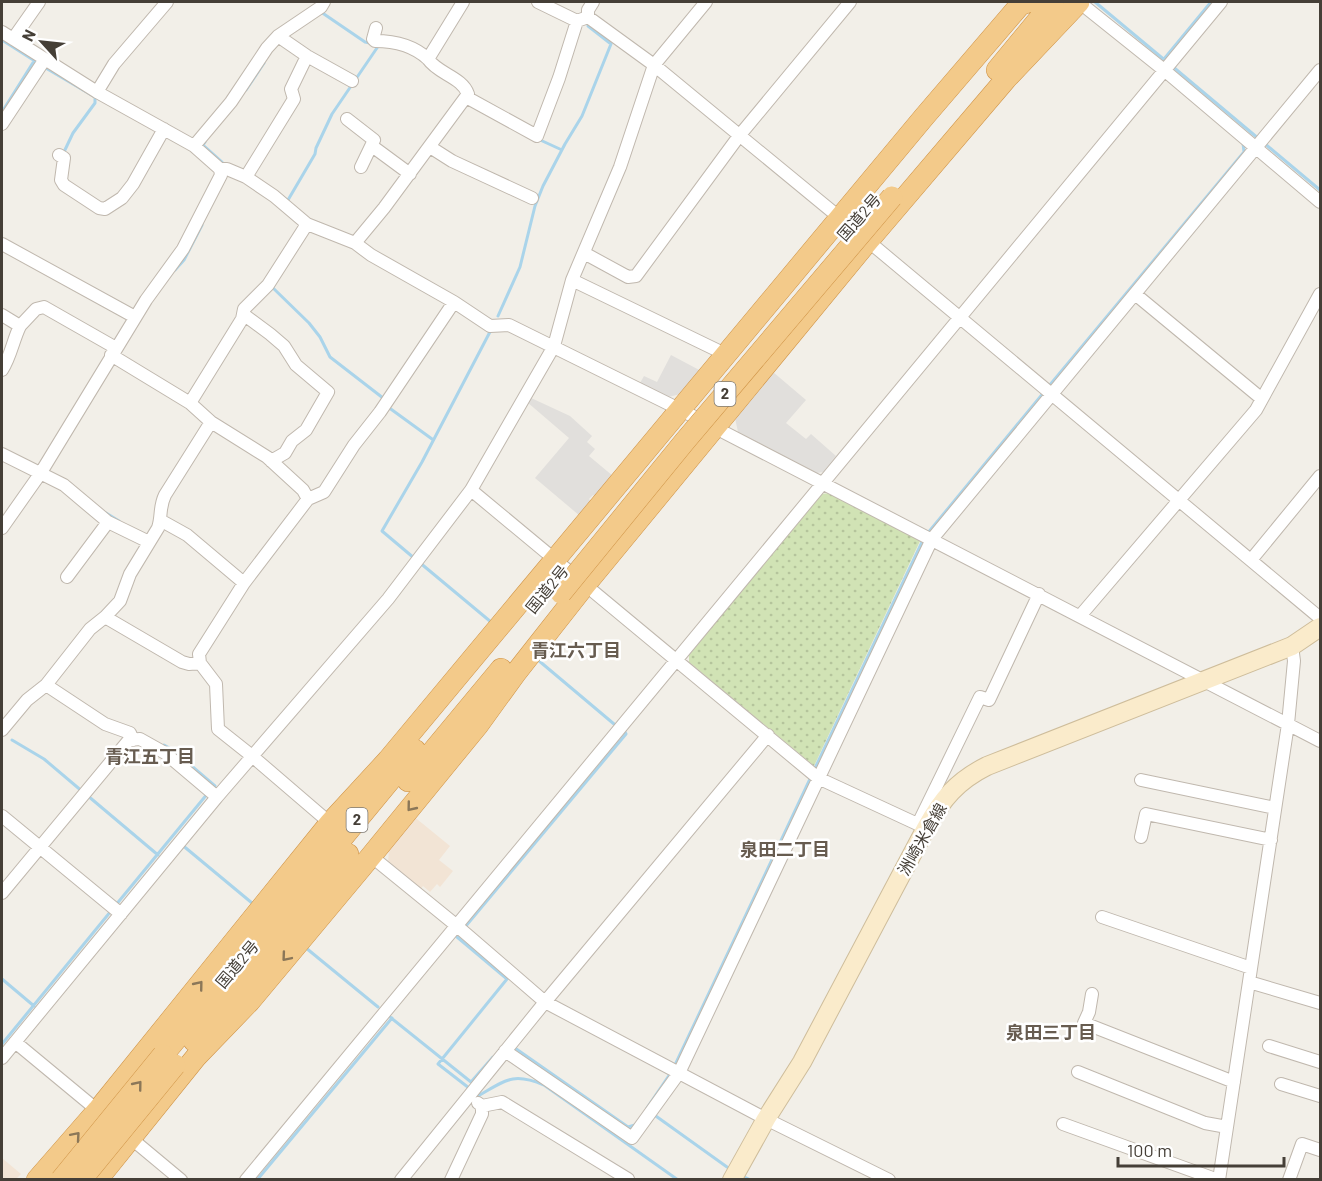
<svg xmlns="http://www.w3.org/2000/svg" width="1322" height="1181" font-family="Barlow,'Noto Sans JP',sans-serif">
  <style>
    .commercial { fill: #f2e4d5 }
    .park { fill: url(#park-dots) }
    .parking { fill: #e1dfdc }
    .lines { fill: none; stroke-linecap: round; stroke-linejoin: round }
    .stream { stroke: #aad4ea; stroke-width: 3 }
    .minor-casing { stroke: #c0b8ae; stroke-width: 14 }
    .secondary-casing { stroke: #cebd9b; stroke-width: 20 }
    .trunk-casing { stroke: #cf9346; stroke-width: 22 }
    .minor { stroke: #fff; stroke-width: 12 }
    .secondary { stroke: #faebcb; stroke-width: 18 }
    .trunk { stroke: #f3ca8a; stroke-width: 21 }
    .trunk-bridge-casing { stroke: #cf9346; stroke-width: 22; stroke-linecap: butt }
    .trunk-bridge { stroke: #f3ca8a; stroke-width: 21 }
    .oneway { stroke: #8b7758 }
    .labels { text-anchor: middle; stroke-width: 5; stroke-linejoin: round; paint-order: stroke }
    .shield { fill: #fff; stroke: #7d7973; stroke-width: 1.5 }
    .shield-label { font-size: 15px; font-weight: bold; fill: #453f37 }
    .street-label { font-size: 16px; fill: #453f37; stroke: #fff }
    .neighbourhood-label { font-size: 18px; font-weight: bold; fill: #675c50; stroke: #fff }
  </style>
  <defs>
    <pattern id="park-dots" width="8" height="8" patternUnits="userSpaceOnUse" patternTransform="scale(1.5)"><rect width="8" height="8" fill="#d1e3b5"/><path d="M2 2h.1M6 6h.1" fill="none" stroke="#b5c49c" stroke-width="1.8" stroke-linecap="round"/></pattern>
  </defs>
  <rect width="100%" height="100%" fill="#f2efe8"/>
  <path class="commercial" d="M412,815L450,846L439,860L453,871L440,887L437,884L430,892L423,886L419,891L388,866L389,845Z
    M2,1158L21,1174L16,1179H2Z"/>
  <path class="park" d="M829,493L921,539L814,766L689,662V655L822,494Z"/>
  <path class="parking" d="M671,355L703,372L685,393L668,397L640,383L644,376L657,382Z
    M773,372L806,400L786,423L806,439L811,434L836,456L823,472L817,473L738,432L735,418Z
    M529,397L570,416L592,436L587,442L595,449L589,456L613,476L596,497L593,495L589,499L591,502L580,516L535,478L569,438L527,402Z"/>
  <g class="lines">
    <path class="stream" d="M1095,2L1167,62
      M321,12L365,42L370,43
      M2,40L38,63
      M1164,59L1211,2
      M1172,66L1259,139
      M44,67L95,97V103L73,133L63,154
      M246,90L264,63
      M2,112L34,61
      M538,139L562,150
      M205,142L203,145L222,162
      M1264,143L1320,190
      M288,200L315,154L316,148L332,114L379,45
      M175,270L184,260L202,225
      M273,286L272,287L309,323L320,337L330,357L383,398
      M498,316L520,267L535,206L543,186L565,144L582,116L611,44L588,26
      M1049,386L1244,152L1243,143
      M388,407L432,439
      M106,513L119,521
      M927,534L1045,391
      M414,558L382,531L422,462L492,328
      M419,562L491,622
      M538,660L614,724
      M12,740L44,759L83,792
      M164,745L173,750L215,786L213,788
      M816,766L923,540
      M88,796L158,855
      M181,844L252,903
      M115,906L208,793
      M465,927L626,734L625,732
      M459,936L457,937L507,979L438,1064L469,1088
      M306,948L378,1007
      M2,979L34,1006
      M390,1017L471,1082L493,1057
      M2,1044L111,911
      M512,1046L628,1127L635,1125
      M675,1065L810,779
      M478,1096C506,1080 513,1072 544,1085L678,1180
      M647,1108L670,1074
      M653,1114L727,1167
      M742,1176L751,1180
      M257,1180L392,1018"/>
    <defs>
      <path id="minor" d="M538,2L577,21
        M593,2L588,10V17L654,65L868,241L1320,618
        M1079,2L1164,70L1320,202
        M376,28L373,39L375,41C394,41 413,45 428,59
        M2,32L97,92L194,146L220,169H227L246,177L274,196L307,224L355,243L371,255L454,302L490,326L509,325L681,410L1320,741
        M278,36L307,56L352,81
        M13,39L39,2
        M97,92L114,64L167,2
        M466,97L537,136L559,78L577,21L588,17
        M347,119L374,140L361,167
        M2,124L45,59
        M194,146L231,102L267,48L278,36L321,7L324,2
        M372,146L410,174
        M430,147L452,161L532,198
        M59,155L64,158L61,180L64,185L99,208L105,209L122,198L133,184L164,129
        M246,177L294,99L291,89L307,56
        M355,243L384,208L468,94C462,77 438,74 428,59L463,2
        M2,244L135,317
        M584,253L628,277L636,276L739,136L850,2
        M572,280L727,355
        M1135,294L1262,399
        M243,314L270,334L284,346L296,365L328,392L306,430L292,441L285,453L271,461
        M2,315L20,326L36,309L44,307L116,348
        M111,355L190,403L211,422L267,457L303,490L308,499
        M2,370C11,356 13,340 20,326
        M190,403L242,319L244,309L268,285L307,224
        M2,454L64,485L108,522L149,542
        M471,490L818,778L926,828
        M160,520L187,535L244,583
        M2,528L40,474L146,300L183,249L221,175L220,169
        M1251,560L1320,476
        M67,577L108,522
        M1080,616L1256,410L1320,294
        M105,617L182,662L189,664L200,663
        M46,685L105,724L130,733L133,740
        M2,730L27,700L46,685L90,629L105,617L120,601L130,574L158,528C162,516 159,507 165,495L211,422
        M1141,780L1275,808
        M2,816L121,914
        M330,823L252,756L218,729L216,684L200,663L199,654L244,583L308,499L324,492L354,445L380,412L454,302
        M918,824L980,697L989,700L1039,594
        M1141,837L1146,814L1271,840
        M371,856L457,926L545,1002L766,1119L889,1180
        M2,893L129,740L140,739L165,753L217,797
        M1102,917L1251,968
        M1249,982L1320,1003
        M1092,994L1089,1012L1084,1023L1234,1082
        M15,1042L102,1114
        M1269,1046L1320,1062
        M505,1051L632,1138L679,1073L932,539L1320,70
        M2,1058L217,797L388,599L471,490L554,346L572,280L620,167L654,65L706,2
        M1078,1072L1205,1123L1227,1127
        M1281,1084L1320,1096
        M482,1106L502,1102L628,1179
        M1063,1124L1218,1180
        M127,1135L181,1180
        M246,1180L1221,2
        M401,1180L545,1002L768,735
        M451,1180L482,1114V1106L478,1103
        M1219,1180L1288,724L1294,661L1292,646
        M1289,1180L1302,1144L1320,1150"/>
      <path id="secondary" d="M732,1180L766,1119L802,1062L926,828C942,799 957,781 987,766L1292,646L1320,627"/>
      <path id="trunk" d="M997,70L1053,2
        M408,781L501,669
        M194,1041L348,854
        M163,1055L415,750
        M37,1180L98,1110L330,823L388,760L924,117L1020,5L1028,2
        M97,1180L196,1057L250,1001L371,856L478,725L515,674L585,585L868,241L1006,79L1079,2"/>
    </defs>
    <use href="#minor" class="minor-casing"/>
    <use href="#secondary" class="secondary-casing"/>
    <use href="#trunk" class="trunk-casing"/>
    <use href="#minor" class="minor"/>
    <use href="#secondary" class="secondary"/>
    <use href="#trunk" class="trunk"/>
    <defs>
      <path id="trunk-bridge" d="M561,593L685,441L892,197
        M61,1180L163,1055
        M81,1180L175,1065"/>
    </defs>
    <use href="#trunk-bridge" class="trunk-bridge-casing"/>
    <use href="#trunk-bridge" class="trunk-bridge"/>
  </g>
  <defs><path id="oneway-chevron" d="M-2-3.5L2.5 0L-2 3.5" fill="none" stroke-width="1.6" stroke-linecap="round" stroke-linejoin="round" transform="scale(1.5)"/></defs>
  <g class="oneway">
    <use href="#oneway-chevron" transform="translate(411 807) rotate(129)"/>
    <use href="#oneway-chevron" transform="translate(286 957) rotate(130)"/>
    <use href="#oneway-chevron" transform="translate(199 985) rotate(-51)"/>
    <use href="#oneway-chevron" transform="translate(138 1085) rotate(-51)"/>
    <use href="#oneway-chevron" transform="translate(76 1136) rotate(-49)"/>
  </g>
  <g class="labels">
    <g class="shield">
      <rect x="714.5" y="382" width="21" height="24" rx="4.5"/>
      <rect x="346.5" y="808" width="21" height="24" rx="4.5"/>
    </g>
    <g class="shield-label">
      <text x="725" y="399">2</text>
      <text x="357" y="825">2</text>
    </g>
    <g class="street-label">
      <text transform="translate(859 217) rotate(-49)" y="6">国道2号</text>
      <text transform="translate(547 589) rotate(-51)" y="6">国道2号</text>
      <text transform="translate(922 839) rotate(-60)" y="6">洲崎米倉線</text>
      <text transform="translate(237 964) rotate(-50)" y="6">国道2号</text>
    </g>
    <g class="neighbourhood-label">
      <text x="576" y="657">青江六丁目</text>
      <text x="150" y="763">青江五丁目</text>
      <text x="785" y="856">泉田二丁目</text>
      <text x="1051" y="1039">泉田三丁目</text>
    </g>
  </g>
  <rect width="1322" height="1181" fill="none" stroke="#453f37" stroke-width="6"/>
  <g transform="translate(42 42) rotate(297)" stroke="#ffffff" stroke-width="4.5" paint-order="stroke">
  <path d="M0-4.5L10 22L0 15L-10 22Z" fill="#453f37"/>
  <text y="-9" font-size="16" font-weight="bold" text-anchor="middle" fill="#453f37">N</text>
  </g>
  <path d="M1118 1157v9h166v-9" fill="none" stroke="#453f37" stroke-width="3"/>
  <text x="1127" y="1157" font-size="18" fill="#453f37" stroke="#ffffff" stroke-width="4.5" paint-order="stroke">100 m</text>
</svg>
